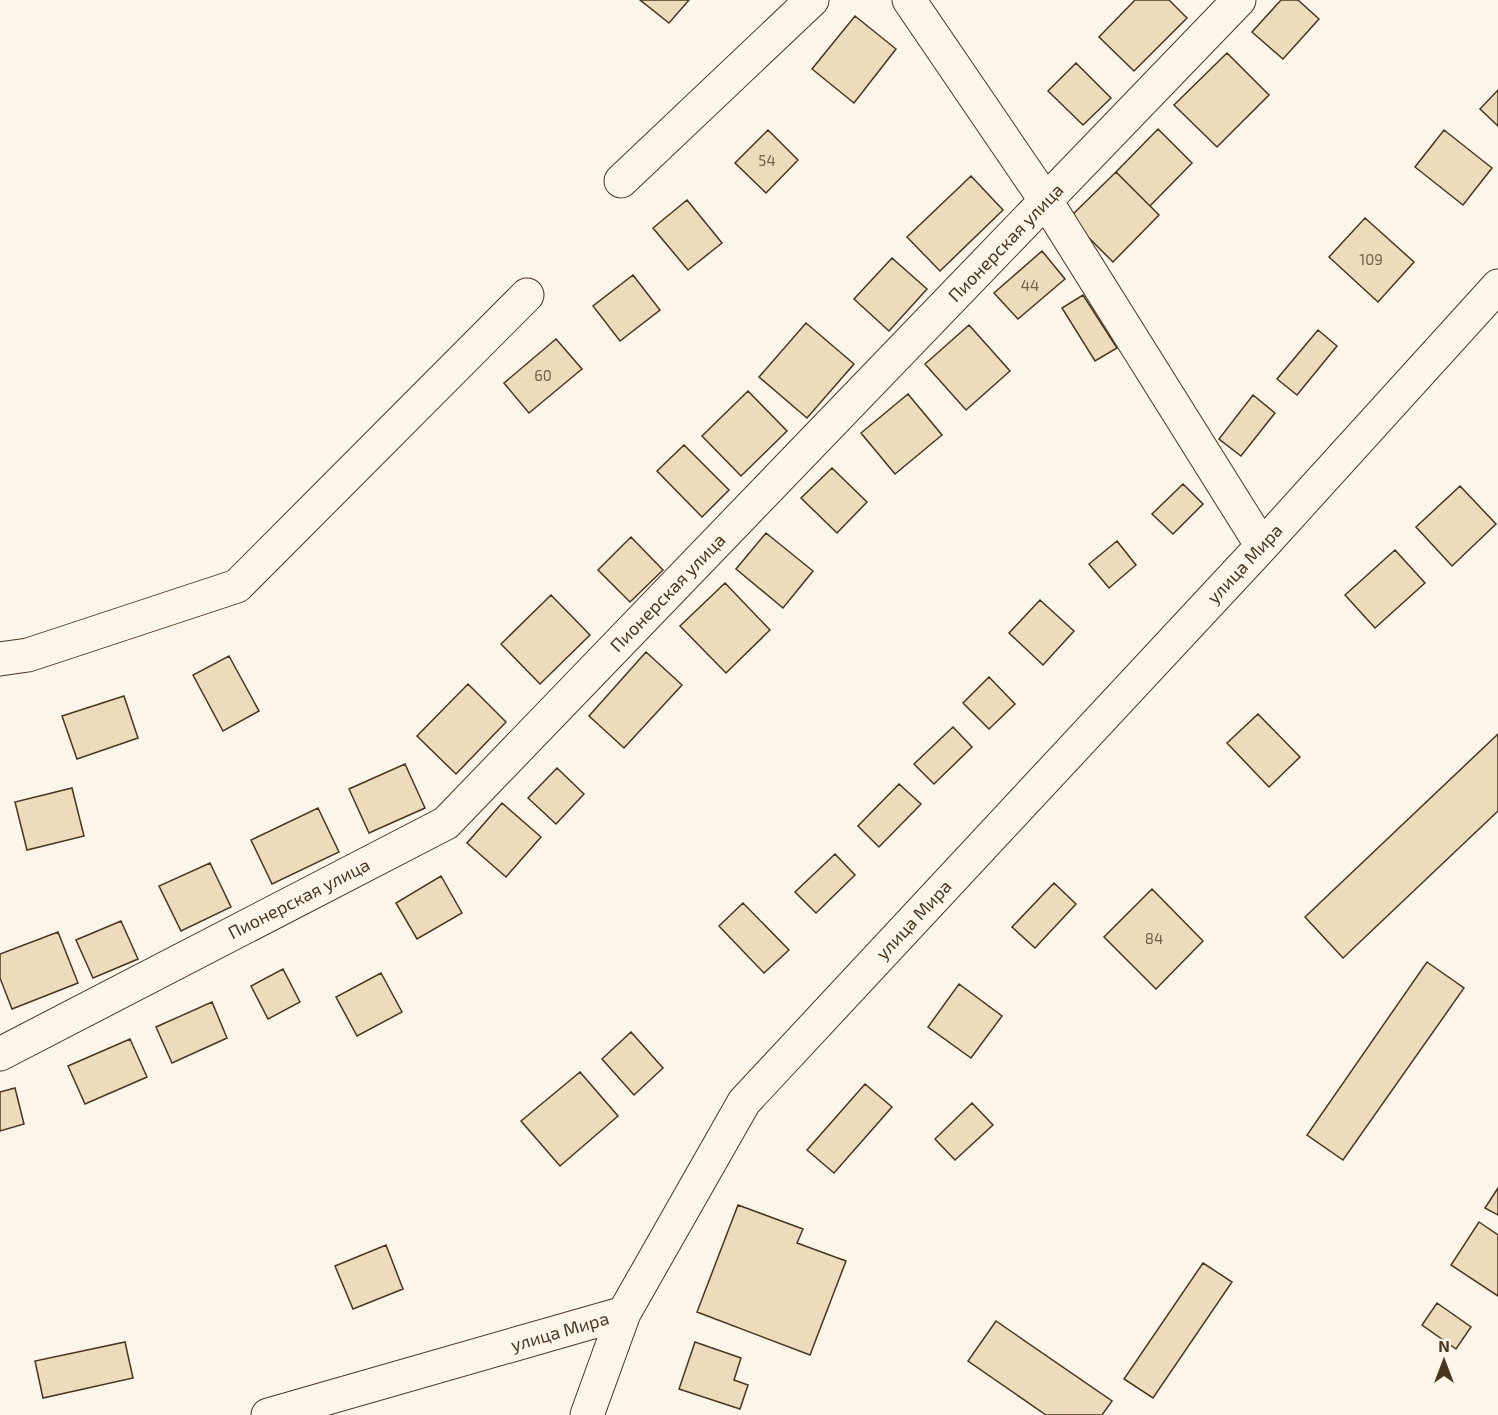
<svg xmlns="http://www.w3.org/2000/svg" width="1498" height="1415" font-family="'Exo 2',sans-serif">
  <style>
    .building { fill: #ecdcbc; stroke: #4a3520; stroke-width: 1.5 }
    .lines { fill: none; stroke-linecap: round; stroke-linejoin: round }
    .minor-casing { stroke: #4a3520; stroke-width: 35 }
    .minor { stroke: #fbf6e9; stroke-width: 33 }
    .labels { text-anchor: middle; stroke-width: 4.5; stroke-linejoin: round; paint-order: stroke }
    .number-label { font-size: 15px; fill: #725f47 }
    .street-label { font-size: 18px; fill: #4a3520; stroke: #fbf6e9 }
  </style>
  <rect width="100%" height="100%" fill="#fbf6e9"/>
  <path class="building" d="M640,0H689L669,23Z
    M1135,0H1169L1187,18L1134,71L1099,37Z
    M1281,0H1298L1319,19L1283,59L1252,32Z
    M855,16L896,49L854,103L812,69Z
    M1227,53L1269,95L1217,147L1174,105Z
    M1076,63L1111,98L1083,125L1048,91Z
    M1498,90V126L1480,109Z
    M1158,129L1192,163L1150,206L1116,172Z
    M768,130L798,160L766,193L735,163Z
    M1444,130L1492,168L1463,205L1415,167Z
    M1116,172L1159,215L1113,262L1069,218Z
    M971,176L1003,210L940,271L907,237Z
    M687,200L722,243L688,270L653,228Z
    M1365,218L1414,262L1378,302L1329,257Z
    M1042,251L1065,279L1018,319L994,293Z
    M892,258L927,289L889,331L854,299Z
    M633,275L660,310L620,341L593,306Z
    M1083,295L1117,348L1095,361L1062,308Z
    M806,323L854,364L807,418L759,377Z
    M969,325L1010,371L966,410L925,364Z
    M1318,330L1337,346L1297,395L1277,379Z
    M556,339L582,369L529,413L504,383Z
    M748,391L787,431L741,476L702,436Z
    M908,394L942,435L895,474L861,433Z
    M1253,395L1275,413L1241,456L1219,439Z
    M684,445L729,490L702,517L657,471Z
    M832,468L867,502L837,533L801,498Z
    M1183,484L1203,504L1173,534L1152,514Z
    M1460,486L1496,524L1452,566L1416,527Z
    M766,533L813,571L783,608L736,569Z
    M631,537L663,570L630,602L598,570Z
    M1117,541L1136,565L1109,588L1089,564Z
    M1395,550L1425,583L1375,628L1345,595Z
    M725,583L770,630L726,673L680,626Z
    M551,595L590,635L540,684L501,644Z
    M1040,600L1074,631L1043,665L1009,633Z
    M646,652L682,685L624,748L589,716Z
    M229,656L259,711L223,731L193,675Z
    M989,677L1015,704L989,729L963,703Z
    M468,684L506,722L456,774L417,736Z
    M124,696L138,738L77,759L62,716Z
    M1258,714L1300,757L1269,787L1227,743Z
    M953,727L972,747L934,784L914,764Z
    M1498,734V811L1343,958L1305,917Z
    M405,764L425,808L369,833L349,789Z
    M557,768L584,794L556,824L528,798Z
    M899,784L921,804L879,847L858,826Z
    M72,788L84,836L27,850L15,802Z
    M502,803L541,837L506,877L467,843Z
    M318,808L339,852L272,884L251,840Z
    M835,854L855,875L816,913L795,892Z
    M210,863L231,907L181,931L159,886Z
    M441,876L462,913L417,939L396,903Z
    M1054,883L1076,904L1035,948L1012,927Z
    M1152,889L1203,941L1156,989L1104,937Z
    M743,903L789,950L764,973L719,926Z
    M121,921L138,959L93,978L76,940Z
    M58,932L78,983L12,1009L0,978V954Z
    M1427,962L1464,988L1343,1160L1307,1135Z
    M283,969L300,1002L268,1019L251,986Z
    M381,973L402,1012L357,1036L336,997Z
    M959,984L1002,1016L971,1058L928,1027Z
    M212,1002L227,1038L172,1063L156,1027Z
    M631,1032L663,1068L634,1095L602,1059Z
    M130,1039L147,1077L85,1104L68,1066Z
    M580,1072L618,1116L560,1166L521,1121Z
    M865,1084L892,1107L834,1173L807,1150Z
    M15,1088L24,1124L0,1131V1092Z
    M972,1103L993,1125L955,1160L935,1139Z
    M1498,1188V1215L1485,1208Z
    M738,1205L803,1229L797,1243L846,1261L810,1355L697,1312Z
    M1479,1222L1498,1235V1296L1451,1265Z
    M386,1245L403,1289L353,1309L335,1266Z
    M1203,1263L1232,1282L1153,1398L1124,1379Z
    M1437,1303L1471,1327L1456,1349L1422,1325Z
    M996,1321L1112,1401L1102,1415H1046L968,1361Z
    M125,1342L133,1378L43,1398L35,1361Z
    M695,1342L741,1358L734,1380L748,1385L740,1409L679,1389Z"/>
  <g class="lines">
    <defs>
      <path id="minor" d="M909,0L1046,201L1262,546
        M621,181L812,0
        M0,659L28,655L237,586L527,295
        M0,1054L446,823L1239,0
        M268,1415L624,1313
        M587,1415L624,1313L744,1102L1262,546L1498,286"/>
    </defs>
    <use href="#minor" class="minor-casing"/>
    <use href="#minor" class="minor"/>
  </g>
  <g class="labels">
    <g class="number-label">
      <text x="767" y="166">54</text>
      <text x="1371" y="265">109</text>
      <text x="1030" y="291">44</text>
      <text x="543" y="381">60</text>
      <text x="1154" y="944">84</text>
    </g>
    <g class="street-label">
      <text transform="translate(1006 243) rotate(-46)" y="6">Пионерская улица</text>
      <text transform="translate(1245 564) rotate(-47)" y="6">улица Мира</text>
      <text transform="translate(668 593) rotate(-46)" y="6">Пионерская улица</text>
      <text transform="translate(299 899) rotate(-27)" y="6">Пионерская улица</text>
      <text transform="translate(914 920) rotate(-47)" y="6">улица Мира</text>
      <text transform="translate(560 1332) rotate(-16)" y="6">улица Мира</text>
    </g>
  </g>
  <g transform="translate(1444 1361)" stroke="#fbf6e9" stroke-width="4.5" paint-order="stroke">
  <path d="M0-4.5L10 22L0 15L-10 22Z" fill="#4a3520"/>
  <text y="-9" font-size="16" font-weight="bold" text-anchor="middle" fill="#4a3520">N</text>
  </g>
</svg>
